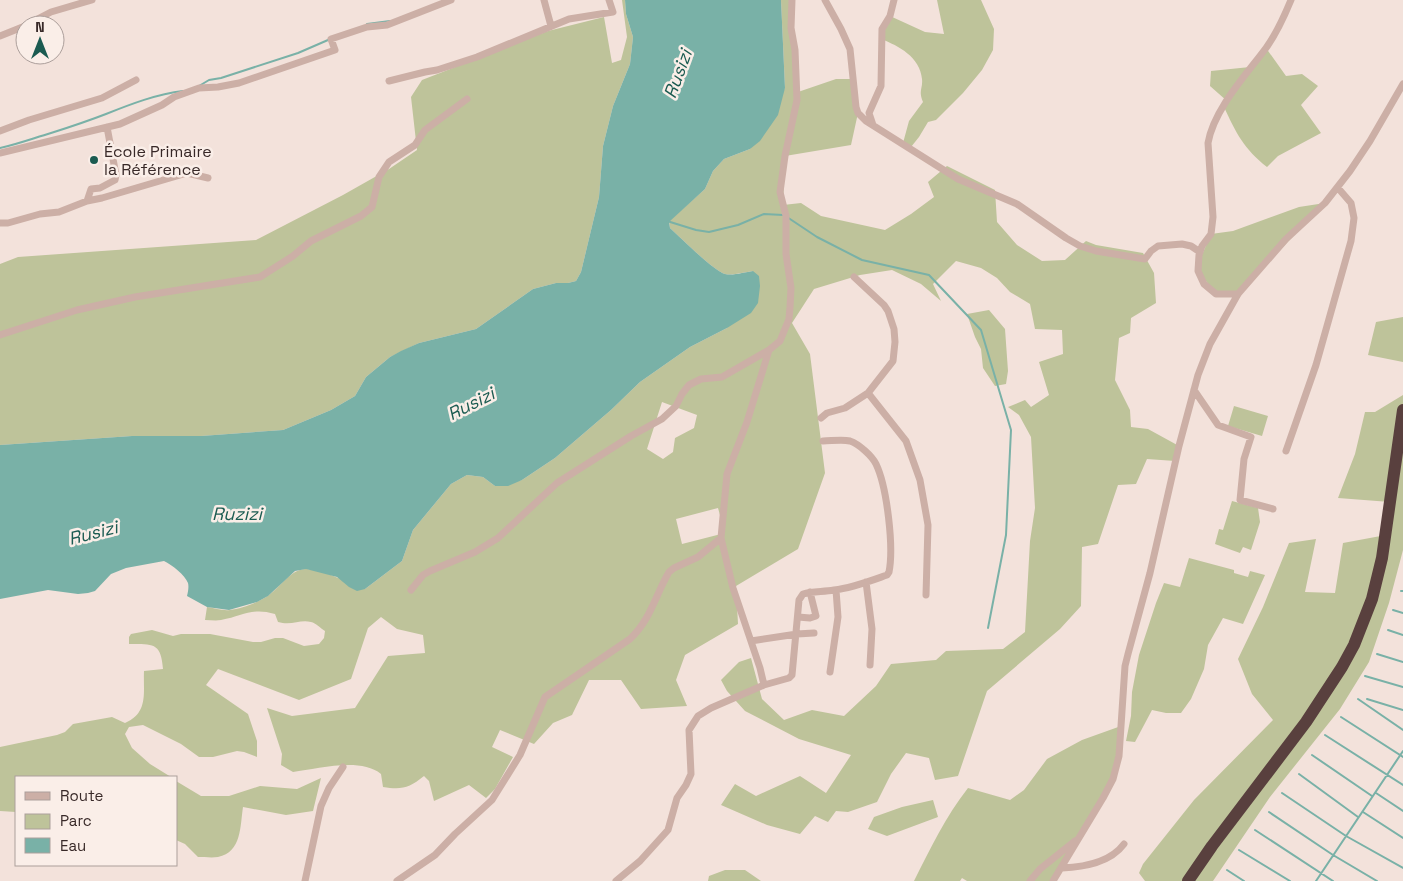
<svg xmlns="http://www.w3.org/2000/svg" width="1403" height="881" font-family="'Space Grotesk',sans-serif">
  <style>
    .green { fill: #bec39a; fill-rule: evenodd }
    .water { fill: #79b1a7 }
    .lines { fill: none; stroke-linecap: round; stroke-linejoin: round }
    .stream { stroke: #79b1a7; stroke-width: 2 }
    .street { stroke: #ccafa6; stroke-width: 7 }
    .highway { stroke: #59403e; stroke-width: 12 }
    .poi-dot { fill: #1b5b51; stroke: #faeee8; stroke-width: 2 }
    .labels { text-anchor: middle; stroke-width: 5; stroke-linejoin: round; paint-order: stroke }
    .poi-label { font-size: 16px; fill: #382928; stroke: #faeee8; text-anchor: start }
    .water-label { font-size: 18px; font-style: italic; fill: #1b5b51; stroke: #faeee8 }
  </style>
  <rect width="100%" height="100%" fill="#f3e2db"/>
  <path class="green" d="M622,0H625L626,14L633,37L630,64L613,106L603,146L599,197L581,272L576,281L568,283H556L533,289L476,329L419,343L390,357L366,377L355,396L331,410L283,430L201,436H132L0,445V264L18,257L256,240L343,195L389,169L417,150L411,97L422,80L548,31L604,17L612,63L621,60L627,37Z
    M781,0H792L798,92L836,79H853L858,113L851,145L785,156L783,205L801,203L821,216L885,230L911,214L934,197L928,182L947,166L995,190L997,222L1017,245L1042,261L1065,260L1086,241L1096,245L1143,253L1154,273L1156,303L1131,318L1130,333L1119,338L1115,380L1130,410L1131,427L1148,429L1179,446L1175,461L1147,459L1136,484L1118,485L1098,544L1082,547L1081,606L1060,629L987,691L958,776L935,780L929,758L906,753L891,774L877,802L848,812L836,811L828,822L815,816L800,834L767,825L721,805L735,784L756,796L800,776L826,793L851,755L799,739L745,711L727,691L721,680L739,662L751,658L762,699L784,720L812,710L844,716L876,686L891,664L936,660L946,651L1003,649L1025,632L1030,541L1035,508L1031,437L1019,415L1008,407L1025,400L1031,407L1049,395L1039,362L1063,354L1062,330L1035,329L1030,304L1010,292L997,278L981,268L956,261L933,284L941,301L921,284L892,270L860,275L814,289L792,323L810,354L825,473L798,549L736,586L738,624L685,655L676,680L687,706L641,709L621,680H589L572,715L553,723L534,744L500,730L492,747L513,757L495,789L486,798L469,785L434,801L429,781L424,776C409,788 402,790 383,787L381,774C360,757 318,769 293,772L281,765L282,754L267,708L292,716L355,708L388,656L425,653L423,635L397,629L381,617L368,628L351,679L299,700L218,669L206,685L248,714L257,741V757L244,752L237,751L213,757H199L181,744L143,725L129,727L125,734L132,748L150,764L171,777H16V812L0,811V747L57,735L65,732L73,724L112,717L125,723C149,713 143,692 144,671L163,669C161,643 154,644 129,644V637L131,634L152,630L173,636L181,634H210L253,642H261L275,638H283L304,646L319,644L324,638L325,631C320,628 316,623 311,622C300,619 292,626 278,622L275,614C252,607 243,616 221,620C216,621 210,620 205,620L207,607C214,608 223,611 230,610C242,609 259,602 269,595C281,586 292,568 307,569C327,571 346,582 365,589L402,561L413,530L451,484L467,475L483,477L495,486L522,480L555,458L611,410L640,382L690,347L727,328L753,271C744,272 733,276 725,274C715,272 680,237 670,228L669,221L705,189L713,171L724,159L750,149L785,88ZM662,402L697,415L694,428L675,438L673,452L663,459L647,449ZM718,508L725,533L682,544L676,519Z
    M937,0H981L994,29L993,50L982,70L963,93L936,120L928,122L919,137L911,147L903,143L909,121L923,102C918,90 923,89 922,79C920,57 899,46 881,39L890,16L925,32L944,34Z
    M1266,48L1286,76L1302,74L1318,86L1301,105L1321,133L1278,156L1267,167C1244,149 1236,133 1224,107L1227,101L1210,86L1211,71L1250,67Z
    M1325,203L1238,294H1216L1198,271V264L1211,234L1233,231L1299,207Z
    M989,310L1005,329L1008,371L1006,384L995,386L983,368L981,349L975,337L967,314Z
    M1403,317V362L1368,355L1376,322Z
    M1403,395V550L1389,603L1369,662L1340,709L1270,797L1213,881H1145L1139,873L1143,864L1194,800L1273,720L1252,694L1238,659L1263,607L1289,543L1316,539L1305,592L1335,593L1343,543L1386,535L1390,502L1338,498L1355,454L1365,412H1375Z
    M1234,406L1268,416L1262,436L1228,426Z
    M1232,501L1258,508L1260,522L1251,550L1243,547L1240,553L1215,544L1219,529L1223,530Z
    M1189,558L1234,570V573L1248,577L1250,571L1265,575L1243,624L1223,618L1208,645L1204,669L1191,699L1181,713H1166L1152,710L1135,742L1126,741L1131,716L1132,692L1139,655L1156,603L1164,583L1180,587Z
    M1121,726L1117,767L1056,881H967L962,878L960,881H914C930,849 946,816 968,788L1010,800L1024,790L1047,759L1082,740Z
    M321,778L313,811L286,815L243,807C240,826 242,852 218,857C212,858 204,857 198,857L185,844L176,840V781L201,796H229L260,786L297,789Z
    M933,800L938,817L887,836L868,829L874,817L902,807Z
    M725,870H745L761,881H708L709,876Z"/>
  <path class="water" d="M625,0H781L785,88L778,115L760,141L750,149L724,159L713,171L705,189L669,222L670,228C680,237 715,272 725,274C733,276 745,272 753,271L759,276L760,286L758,303L751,313L727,328L690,347L640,382L611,410L555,458L522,480L508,486H495L483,477L467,475L451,484L413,530L402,561L365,589L357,591L349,587L337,577L306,569L295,571L268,596L257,602L229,610L207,607L187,596C188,592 189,587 188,583C185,575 172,565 164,561L126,568L111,574L95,591L88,593L78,594L48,590L0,599V445L132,436H201L283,430L331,410L355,396L366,377L390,357L401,351L419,343L476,329L533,289L556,283H568L576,281L581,272L599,197L603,146L613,106L630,64L633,37L626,14Z"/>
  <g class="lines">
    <path class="stream" d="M367,24L390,21
      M199,86L209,80L221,78L298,53L328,40
      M0,148C18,144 34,138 51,133C70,127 88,121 106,114C131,104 157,94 183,91
      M787,217L817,237L862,260L929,275L981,330L1011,430L1006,535L988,628
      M667,221L696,230L709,232L738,225L764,214L783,215
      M1401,591H1403
      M1393,610L1403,613
      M1388,630L1403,635
      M1377,654L1403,662
      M1365,676L1403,687
      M1358,699L1403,730
      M1367,699L1403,710
      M1341,717L1403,757
      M1325,735L1403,785
      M1312,755L1372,796
      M1299,774L1358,817
      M1282,793L1346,836L1403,868
      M1376,793L1403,811
      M1269,812L1333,855L1377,881
      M1363,812L1403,838
      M1255,830L1333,881
      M1239,850L1290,881
      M1227,870L1244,881
      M1316,881L1403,751"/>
    <path class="street" d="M544,0L551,26
      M825,0L841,29L850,49L856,107L858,113L866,121L958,179L1017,204L1066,238L1080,246L1096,251L1145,259L1151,251L1158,246L1182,244L1191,246L1200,252
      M26,25L51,12L92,0
      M0,36L25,26
      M389,81L425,72L437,70L477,57L569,19L613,12L609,0
      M873,125L869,113L881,86L882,29L890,16L894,0
      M0,131L29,120L102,98L136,80
      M0,153L120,124L162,105L174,97L199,88L218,87L239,83L335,50L331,39L367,27L387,25L451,0
      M87,201L91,189L100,188L115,180L116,175L107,127
      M0,223H8L40,214L59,212L87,201L102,198L187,173L208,178
      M1238,294H1216L1204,284L1198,271L1199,255L1202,246L1211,234L1213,217L1208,143C1214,109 1246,75 1266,48C1277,33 1284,17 1291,0
      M0,335L77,310L135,297L260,277L293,256L311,241L361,216L372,207L379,177L389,162L415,145L425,130L467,99
      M1194,390L1218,425L1251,437L1244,459L1240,500L1273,509
      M868,393L906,441L920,480L928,525L926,595
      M821,418L827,413L845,408L868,393L893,361L895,342L894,329L888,311L884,305L854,277
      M1286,451L1316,365L1351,241L1354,218L1351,203L1338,188
      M866,582L872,629L870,665
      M411,590L423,575L430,571L475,552L498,538L557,483L631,436L662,419L676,406L682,394L689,385L701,379L722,377L769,350
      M798,617L810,618L816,616L810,592
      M751,641L797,634L814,633
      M830,672L838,617L836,590
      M764,685L789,678L792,675L799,600L803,594C813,591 823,592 834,590C852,588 870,581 887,575L889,572C894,547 887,487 876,464C872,456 859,444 850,441C842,439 831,441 823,441
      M1062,868C1084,867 1110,863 1124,844
      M305,881L321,806L329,788L343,767
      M397,881L435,855L455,834L492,800L520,755L545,697L630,639C651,619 655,596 669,572L674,568L698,557L721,538L727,474L747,422L769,350L780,341L789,319L790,307L791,288L786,254V216L780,192L785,156L797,100L795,50L791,28L792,0
      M616,881L640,861L668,830L677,798L686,785L691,774L689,730L698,716L711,708L764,685L760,668L733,588L721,538
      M1030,881L1040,869L1075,841
      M1053,881L1103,798L1113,779L1119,756L1125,666L1128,654L1150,573L1179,446L1198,375L1210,344L1238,294L1286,239L1325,203L1350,171L1370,141L1403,84"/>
    <path class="highway" d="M1188,881L1212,846L1306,722L1342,667L1354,645L1372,599L1382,558L1403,410"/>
  </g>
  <circle class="poi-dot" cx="94" cy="160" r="5"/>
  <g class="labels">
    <g class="poi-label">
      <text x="104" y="157">École Primaire<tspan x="104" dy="18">la Référence</tspan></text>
    </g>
    <g class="water-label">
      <text transform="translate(678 74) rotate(-70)" y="6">Rusizi</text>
      <text transform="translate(471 404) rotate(-27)" y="6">Rusizi</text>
      <text x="237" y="520">Ruzizi</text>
      <text transform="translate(93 533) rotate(-14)" y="6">Rusizi</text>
    </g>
  </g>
  <rect x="15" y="776" width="162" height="90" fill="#faeee8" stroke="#ac9f9b"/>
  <rect x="25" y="792" width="25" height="8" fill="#ccafa6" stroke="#ac9f9b"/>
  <text x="60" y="801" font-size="15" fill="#382928">Route</text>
  <rect x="25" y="814" width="25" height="15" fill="#bec39a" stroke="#ac9f9b"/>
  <text x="60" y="826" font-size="15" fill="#382928">Parc</text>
  <rect x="25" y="838" width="25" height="15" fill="#79b1a7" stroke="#ac9f9b"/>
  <text x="60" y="851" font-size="15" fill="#382928">Eau</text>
  <g transform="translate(40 40)"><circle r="24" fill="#faeee8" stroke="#ac9f9b"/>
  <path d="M0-4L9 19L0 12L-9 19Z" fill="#1b5b51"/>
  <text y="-8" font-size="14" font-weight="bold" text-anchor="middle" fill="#382928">N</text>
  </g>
</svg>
